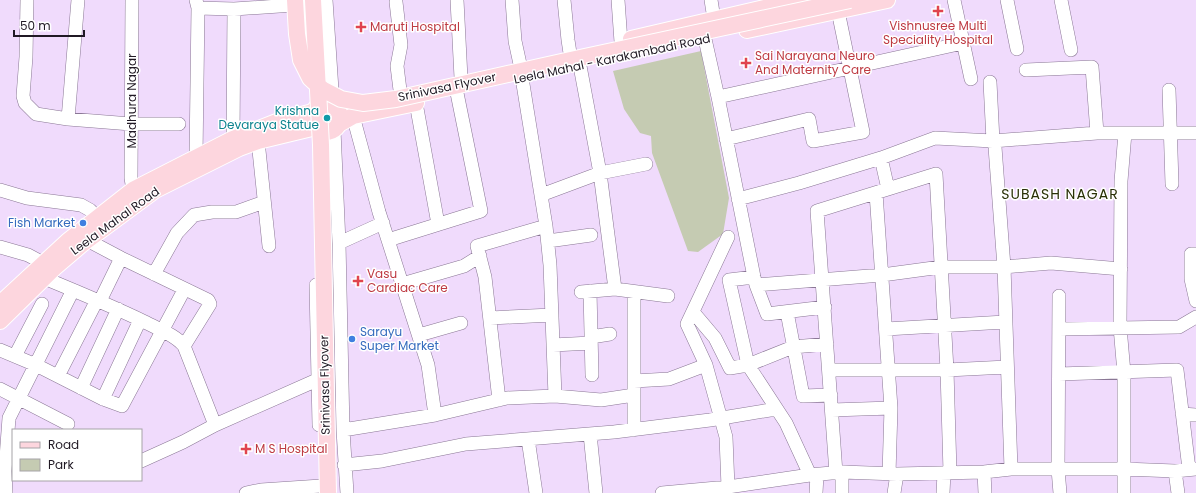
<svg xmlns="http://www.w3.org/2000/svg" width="1196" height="493" font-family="Poppins,sans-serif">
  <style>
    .green { fill: #c5cbb2 }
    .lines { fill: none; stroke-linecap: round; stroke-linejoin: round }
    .minor-casing { stroke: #8a7795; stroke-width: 14 }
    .major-casing { stroke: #fff; stroke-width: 18 }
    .minor { stroke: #fff; stroke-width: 13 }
    .major { stroke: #fdd6de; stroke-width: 16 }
    .major-bridge-casing { stroke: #fff; stroke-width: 18; stroke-linecap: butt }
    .major-bridge { stroke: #fdd6de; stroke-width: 16 }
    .health-dot { fill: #e0444e; stroke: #fff; stroke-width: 1.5 }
    .culture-dot { fill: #0f9aa8; stroke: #fff; stroke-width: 1.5 }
    .shop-dot { fill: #3f7fe0; stroke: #fff; stroke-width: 1.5 }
    .labels { text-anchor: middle; stroke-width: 3; stroke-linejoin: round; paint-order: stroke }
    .health-label { font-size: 12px; fill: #be3a42; stroke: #fff; text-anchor: start }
    .street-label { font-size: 12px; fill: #201924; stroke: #fff }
    .culture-label { font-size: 12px; fill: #0d838f; stroke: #fff; text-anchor: end }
    .shop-label { font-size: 12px; fill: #366cbe; stroke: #fff; text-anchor: end }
    .quarter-label { font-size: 14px; letter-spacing: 1px; fill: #2a3007; stroke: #fff }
  </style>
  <rect width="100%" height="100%" fill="#f0dbfc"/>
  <path class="green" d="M701,51L729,198L723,234L698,252L688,251L652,153L651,136L640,133L624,109L613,71Z"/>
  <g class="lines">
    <defs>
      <path id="minor" d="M27,0L26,57L23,96L25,103L36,114L68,119L131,124H179
        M132,0L131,178L133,190L138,196
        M326,0L333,105
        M457,0L461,78
        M512,0L515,41L520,64
        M564,0L568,40L570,53
        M618,0L621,42
        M711,0L714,19
        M954,0L971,79
        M1007,0L1017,49
        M1061,0L1071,50
        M396,2L401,45L397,66L400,90
        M198,8L234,9L309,4
        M705,39L718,97L754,277L756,285L882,275L941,267H1004L1051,263L1121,269
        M580,66L600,173L615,289
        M1026,70L1092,67L1097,133
        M522,78L546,226L550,265L555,396
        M990,82L993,141L995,147L1004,267L1011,469
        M1169,90L1172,184
        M718,97L963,43
        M416,103L438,224
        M353,116L379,212L428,365L435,415
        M68,119L78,0
        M334,130L339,243L343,430L347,493
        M233,139L234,9
        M726,139L809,119L813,141L863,132L838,11
        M258,141L269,246
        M196,157L198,8L196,0
        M881,158L888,189
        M0,190L27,198L81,205L90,210L97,217
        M876,193L891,408
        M541,195L600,173L646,164
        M738,199L799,183L881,158L935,138L993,141L1097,133H1196
        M87,240L121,258L208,300L210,304L184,346
        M388,240L481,211L457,93
        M548,241L591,235
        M339,243L383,223
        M0,247L28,255L43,263
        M1196,254H1191V279L1196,301
        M154,274L177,233L194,215L212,212H236L264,202
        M754,277L729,280L748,365L786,423L810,475
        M44,278C78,292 112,306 145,322C158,329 176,335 184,346L215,425
        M402,284L464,266L480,256
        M316,285L319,425
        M756,285L767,314L825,307
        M590,291L592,375
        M581,292L615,289L668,296
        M1059,296L1058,469L1060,493
        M100,301L121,258
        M693,312L715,338L730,368L748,365L793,347L827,344
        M787,312L803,396L831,395
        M490,318L552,315
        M886,329L1005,322
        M1059,329L1179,327L1196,317
        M419,335L461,323
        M591,337L610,334
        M553,345L591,343
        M0,350L36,365L103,399L122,406L184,290
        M15,356L42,304
        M829,370H947L1007,367
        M1059,374L1177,370L1189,469
        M58,376L97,300
        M634,381L669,379L706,365
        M81,388L118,309
        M0,389L68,424
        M103,399L140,320
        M499,400L485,277L477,246L546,226
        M832,410L891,408L889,474
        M1182,414L1196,415
        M343,430L435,415L507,398L555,396L601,400L634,395
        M634,430V292
        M590,434L596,493
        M528,439L536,493
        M141,461L183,442L215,425L317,380
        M344,465L382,461L466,444L614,432L710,420L776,409
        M1175,471L1178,493
        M984,472L985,493
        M836,473L817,211L936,174L947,370L950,472
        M6,493L5,471L9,418L73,290
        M246,493L261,490L321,486
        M662,493L728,487L810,475L842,472L897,474L984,472L1011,469H1124L1175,471L1196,469
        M727,493L728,487L726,437L706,365L687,324L728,237
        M816,493L817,475
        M842,493V472
        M894,493L897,474
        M943,493L944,473
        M1124,493V373L1120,327L1121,181L1125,133"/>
      <path id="major" d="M747,30L887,0
        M631,39L799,0
        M312 118a14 14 0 1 1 28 0a14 14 0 1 1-28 0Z
        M339,124L353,116L416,103
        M0,304L68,241L133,190L233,139L282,120L313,112
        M0,321L54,268L82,244L155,190L239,148L258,141L316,127"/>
    </defs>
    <use href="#minor" class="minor-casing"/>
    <use href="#major" class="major-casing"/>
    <use href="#minor" class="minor"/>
    <use href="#major" class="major"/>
    <defs>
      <path id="major-bridge" d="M295,0L297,34L301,60L310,78L322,89L341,99L363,103L396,99L566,61L850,0
        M313,0L321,145L328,493"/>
    </defs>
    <use href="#major-bridge" class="major-bridge-casing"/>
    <use href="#major-bridge" class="major-bridge"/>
  </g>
  <g class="health-dot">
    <path d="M936 5h4v4h4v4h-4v4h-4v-4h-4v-4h4z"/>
    <path d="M359 21h4v4h4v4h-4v4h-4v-4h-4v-4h4z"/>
    <path d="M744 57h4v4h4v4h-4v4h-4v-4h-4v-4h4z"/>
    <path d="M356 275h4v4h4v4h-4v4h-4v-4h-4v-4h4z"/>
    <path d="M244 443h4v4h4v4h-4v4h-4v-4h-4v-4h4z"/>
  </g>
  <circle class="culture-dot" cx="327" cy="118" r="4"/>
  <g class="shop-dot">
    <circle cx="83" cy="223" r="4"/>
    <circle cx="352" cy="339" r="4"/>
  </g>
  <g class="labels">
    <g class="health-label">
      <text x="938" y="30" text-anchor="middle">Vishnusree Multi<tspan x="938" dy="14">Speciality Hospital</tspan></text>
      <text x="370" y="31">Maruti Hospital</text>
      <text x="755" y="60">Sai Narayana Neuro<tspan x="755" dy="14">And Maternity Care</tspan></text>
      <text x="367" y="278">Vasu<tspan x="367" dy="14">Cardiac Care</tspan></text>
      <text x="255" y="453">M S Hospital</text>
    </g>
    <g class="street-label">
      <text transform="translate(612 59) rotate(-12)" y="4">Leela Mahal - Karakambadi Road</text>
      <text transform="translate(447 87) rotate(-12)" y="4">Srinivasa Flyover</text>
      <text transform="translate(132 101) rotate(-90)" y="4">Madhura Nagar</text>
      <text transform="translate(115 221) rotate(-36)" y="4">Leela Mahal Road</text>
      <text transform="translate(325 385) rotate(-91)" y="4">Srinivasa Flyover</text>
    </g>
    <g class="culture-label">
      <text x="319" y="115">Krishna<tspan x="319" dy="14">Devaraya Statue</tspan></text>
    </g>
    <g class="shop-label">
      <text x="75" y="227">Fish Market</text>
      <text x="360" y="336" text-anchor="start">Sarayu<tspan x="360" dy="14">Super Market</tspan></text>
    </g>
    <g class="quarter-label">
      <text x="1060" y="199">SUBASH NAGAR</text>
    </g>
  </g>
  <rect x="12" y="429" width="130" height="52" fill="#ffffff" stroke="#a6a3a7"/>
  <rect x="20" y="442" width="20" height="6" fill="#fdd6de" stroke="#a6a3a7"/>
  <text x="48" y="449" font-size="12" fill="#201924">Road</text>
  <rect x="20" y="459" width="20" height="12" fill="#c5cbb2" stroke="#a6a3a7"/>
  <text x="48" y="469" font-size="12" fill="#201924">Park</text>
  <path d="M14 30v6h70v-6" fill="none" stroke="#201924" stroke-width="2"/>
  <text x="20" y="30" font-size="12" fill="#201924" stroke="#ffffff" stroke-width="3" paint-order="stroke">50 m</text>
</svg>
